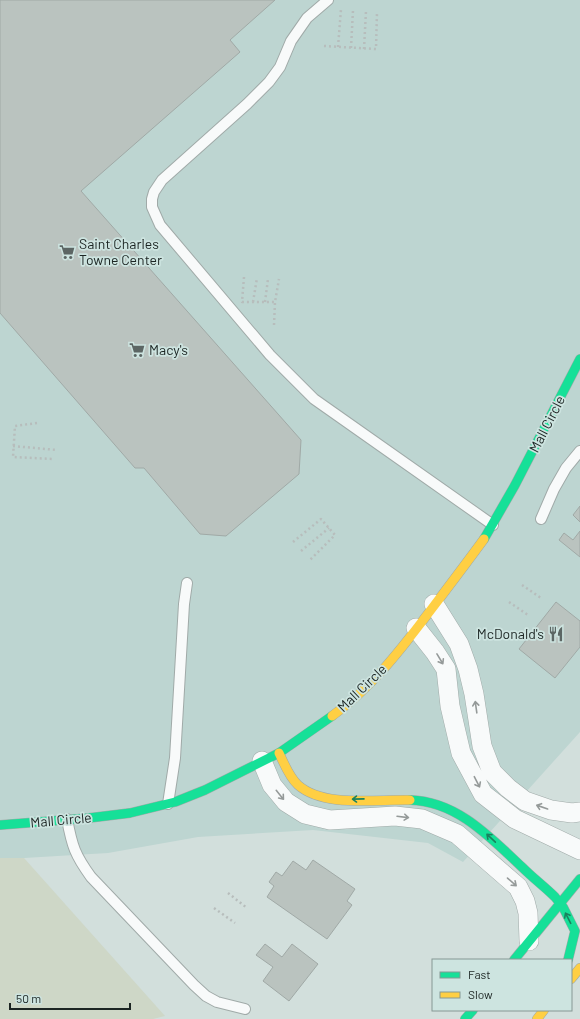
<svg xmlns="http://www.w3.org/2000/svg" width="580" height="1019" font-family="Barlow,sans-serif">
  <style>
    .built { fill: #bdd5d1 }
    .green { fill: #ced7c7 }
    .building { fill: #bac3bf; stroke: #a0a9a6 }
    .lines { fill: none; stroke-linecap: round; stroke-linejoin: round }
    .lane-casing { stroke: #a0aaa8; stroke-width: 12 }
    .street-casing { stroke: #a0aaa8; stroke-width: 20 }
    .fast-casing { stroke: #a0aaa8; stroke-width: 10 }
    .slow-casing { stroke: #a0aaa8; stroke-width: 10 }
    .path { stroke: #b7bdbc; stroke-width: 2.5; stroke-dasharray: 2 3; stroke-linecap: butt }
    .lane { stroke: #f8fafa; stroke-width: 10 }
    .street { stroke: #f8fafa; stroke-width: 19 }
    .fast { stroke: #16e098; stroke-width: 9 }
    .slow { stroke: #ffcf43; stroke-width: 9 }
    .oneway { stroke: #959a99 }
    .oneway2 { stroke: #19825e }
    .labels { text-anchor: middle; stroke-width: 3.5; stroke-linejoin: round; paint-order: stroke }
    .poi-label { font-size: 14px; fill: #1c2523; stroke: #cde4e0; text-anchor: start }
    .street-label { font-size: 14px; fill: #1c2523; stroke: #cde4e0 }
  </style>
  <rect width="100%" height="100%" fill="#d2dfdc"/>
  <path class="built" d="M0,0H580V732L463,862L428,843L313,830L198,837L108,853L24,858H0Z"/>
  <path class="green" d="M0,858H24L165,1016L153,1019H0Z"/>
  <path class="building" d="M0,0H275L230,40L240,52L81,191L301,440L299,474L226,536L200,534L144,468H135L0,313Z
    M580,506V522L573,515Z
    M580,531V557L559,540L564,533L573,540Z
    M556,602L580,621V647L555,678L519,649Z
    M313,860L355,889L347,901L352,905L327,939L267,897L274,886L269,882L276,872L282,876L293,861L306,870Z
    M265,944L282,957L292,944L318,964L289,1001L263,981L273,967L256,955Z"/>
  <g class="lines">
    <defs>
      <path id="lane" d="M328,0L307,18L291,41L280,67L269,82L247,104L162,180L154,192L152,199V207L160,225L270,355L314,399L493,525
        M541,519L554,489L566,468L580,451
        M168,804L175,758L184,604L187,583
        M67,819C72,846 75,855 91,877L194,985L206,996L217,1002L245,1009"/>
      <path id="street" d="M434,604L459,644L468,669L474,694L482,746L492,772L508,788L525,801L551,810L572,813L580,812
        M416,628L435,652L446,669L450,706L461,753L483,794L515,819L580,850
        M262,761L272,785L286,802L305,814L330,820L395,816L422,819L457,834L518,887L525,901L528,913L529,941"/>
      <path id="fast" d="M484,539L515,485L580,359
        M410,800C457,801 491,838 523,868C533,878 545,887 555,897L563,907L575,931L568,960
        M0,825L89,818L130,813L175,802L205,790L279,753L332,716
        M514,960L580,879
        M465,1019L473,1010"/>
      <path id="slow" d="M332,716C370,689 399,652 427,615C446,590 465,565 484,539
        M279,753C284,763 289,777 298,785C324,808 377,799 410,800
        M571,979L580,968
        M537,1019L544,1010"/>
    </defs>
    <use href="#lane" class="lane-casing"/>
    <use href="#street" class="street-casing"/>
    <use href="#fast" class="fast-casing"/>
    <use href="#slow" class="slow-casing"/>
    <path class="path" d="M324,46L376,49L377,12
      M338,47L341,9
      M351,48L353,10
      M364,49L366,11
      M244,277L242,302H275L279,279
      M253,302L257,278
      M265,302L268,279
      M274,325L275,302
      M37,423L15,426L13,457L54,459
      M13,446L57,450
      M293,542L321,519L335,535L309,561
      M301,551L329,528
      M522,585L541,598
      M509,602L528,615
      M228,893L247,908
      M214,908L235,923"/>
    <use href="#lane" class="lane"/>
    <use href="#street" class="street"/>
    <use href="#fast" class="fast"/>
    <use href="#slow" class="slow"/>
  </g>
  <defs><path id="oneway-shaft" d="M-6 0H5M1.5-3L5.5 0L1.5 3" fill="none" stroke-width="1.6" stroke-linecap="round" stroke-linejoin="round"/></defs>
  <g class="oneway">
    <use href="#oneway-shaft" transform="translate(440 659) rotate(59)"/>
    <use href="#oneway-shaft" transform="translate(476 707) rotate(-98)"/>
    <use href="#oneway-shaft" transform="translate(477 782) rotate(63)"/>
    <use href="#oneway-shaft" transform="translate(280 795) rotate(51)"/>
    <use href="#oneway-shaft" transform="translate(542 807) rotate(-161)"/>
    <use href="#oneway-shaft" transform="translate(403 817) rotate(7)"/>
    <use href="#oneway-shaft" transform="translate(512 882) rotate(41)"/>
  </g>
  <g class="oneway2">
    <use href="#oneway-shaft" transform="translate(358 799) rotate(179)"/>
    <use href="#oneway-shaft" transform="translate(491 838) rotate(-137)"/>
    <use href="#oneway-shaft" transform="translate(568 918) rotate(-117)"/>
  </g>
  <defs>
    <symbol id="supermarket-bare" viewBox="-9 -9 18 18"><path d="M-6-5.5h2.5l.6 2H6L4.5 2H-2.5L-4.4-4H-6ZM-1.5 3.2a1.3 1.3 0 1 0 .1 0ZM3 3.2a1.3 1.3 0 1 0 .1 0Z" fill="#5c6664" stroke="#cde4e0" stroke-width="2.5" paint-order="stroke"/></symbol>
    <symbol id="restaurant-bare" viewBox="-9 -9 18 18"><path d="M-5-6h1v4h1v-4h1v4h1v-4h1v5L-1.5 .5V6h-2V.5L-5-1ZM5-6V6H3V1.5H1.5Q1.5-4 5-6Z" fill="#5c6664" stroke="#cde4e0" stroke-width="2.5" paint-order="stroke"/></symbol>
  </defs>
  <g fill-rule="evenodd">
    <use href="#supermarket-bare" x="56" y="241" width="22" height="22"/>
    <use href="#supermarket-bare" x="126" y="339" width="22" height="22"/>
    <use href="#restaurant-bare" x="545" y="623" width="22" height="22"/>
  </g>
  <g class="labels">
    <g class="poi-label">
      <text x="79" y="249">Saint Charles<tspan x="79" dy="16">Towne Center</tspan></text>
      <text x="149" y="355">Macy's</text>
      <text x="544" y="639" text-anchor="end">McDonald's</text>
    </g>
    <g class="street-label">
      <text transform="translate(547 424) rotate(-63)" y="5">Mall Circle</text>
      <text transform="translate(362 688) rotate(-44)" y="5">Mall Circle</text>
      <text transform="translate(61 820) rotate(-5)" y="5">Mall Circle</text>
    </g>
  </g>
  <rect x="432" y="959" width="140" height="52" fill="#cde4e0" stroke="#869894"/>
  <rect x="440" y="972" width="20" height="6" fill="#16e098" stroke="#869894"/>
  <text x="468" y="979" font-size="12" fill="#1c2523">Fast</text>
  <rect x="440" y="992" width="20" height="6" fill="#ffcf43" stroke="#869894"/>
  <text x="468" y="999" font-size="12" fill="#1c2523">Slow</text>
  <path d="M10 1003v6h120v-6" fill="none" stroke="#1c2523" stroke-width="2"/>
  <text x="16" y="1003" font-size="12" fill="#1c2523" stroke="#cde4e0" stroke-width="3" paint-order="stroke">50 m</text>
</svg>
